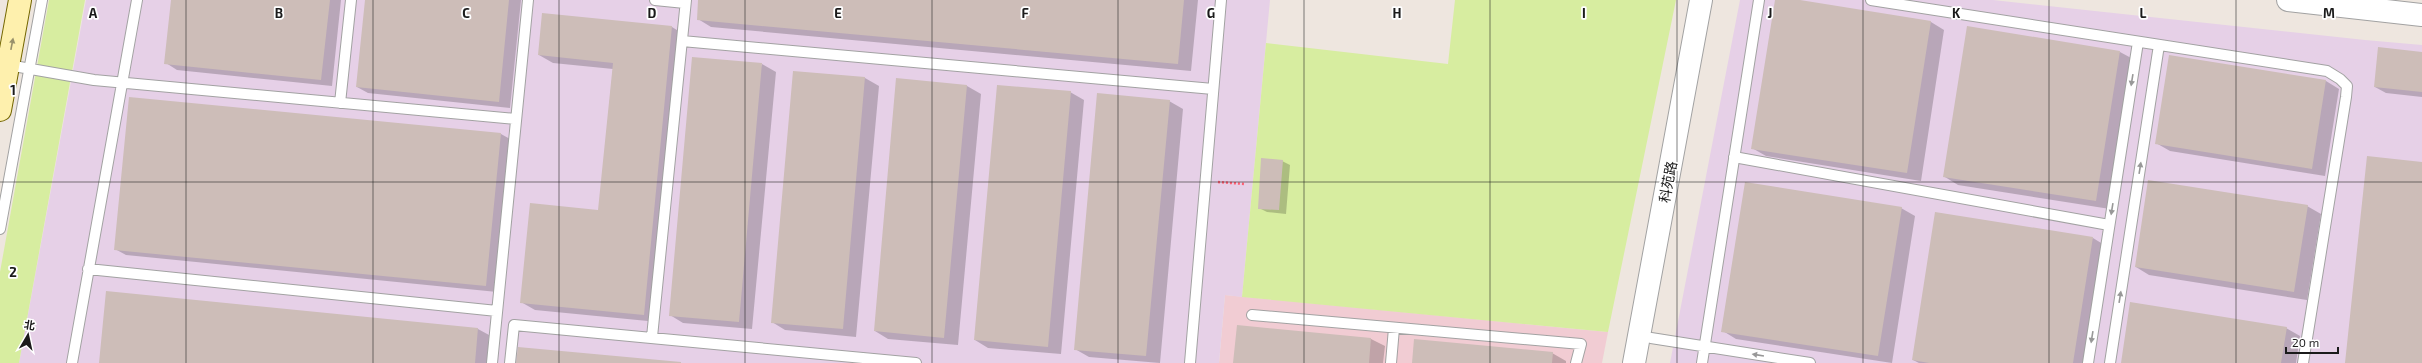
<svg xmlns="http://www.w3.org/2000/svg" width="2422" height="363" font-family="'Exo 2','Noto Sans SC',sans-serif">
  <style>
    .commercial { fill: #f1ccd3 }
    .industrial { fill: #e6d0e7 }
    .grass { fill: #d7eda0 }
    .shadow { fill: #0003 }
    .building { fill: #cdbdb8 }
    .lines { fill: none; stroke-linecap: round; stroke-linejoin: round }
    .service-casing { stroke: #a2a2a2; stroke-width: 12 }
    .tertiary-casing { stroke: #a2a2a2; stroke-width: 24 }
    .secondary-casing { stroke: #746600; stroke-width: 24 }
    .path { stroke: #ff5f73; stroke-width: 2.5; stroke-dasharray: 2 2; stroke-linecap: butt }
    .service { stroke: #fff; stroke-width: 10 }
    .tertiary { stroke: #fff; stroke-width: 22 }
    .secondary { stroke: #fef0ad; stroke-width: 22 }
    .oneway { fill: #98906b }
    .oneway2 { fill: #989898 }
    .grid { fill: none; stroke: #1b1b1b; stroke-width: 1; stroke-opacity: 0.55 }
    .labels { text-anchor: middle; stroke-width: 3.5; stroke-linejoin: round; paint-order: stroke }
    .street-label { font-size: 14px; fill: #1b1b1b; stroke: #fff }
    .grid-label { font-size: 13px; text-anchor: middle; font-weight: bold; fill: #1b1b1b; stroke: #fff; stroke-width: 3.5; stroke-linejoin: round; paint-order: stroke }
  </style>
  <rect width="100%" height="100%" fill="#eee6df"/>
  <path class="commercial" d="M1225,295L1608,332L1602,363H1219Z"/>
  <path class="industrial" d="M86,0H1270L1242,297L1225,295L1219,363H19Z
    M1740,0H1993L2365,40L2422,45V363H1670Z"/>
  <path class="grass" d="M49,0H85L19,363H0V272Z
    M1455,0H1676L1608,332L1242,297L1266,43L1448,64Z"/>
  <path class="shadow" d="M172,0H341L332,86L177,70L166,63Z
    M366,0H521L510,108L368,93L357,87Z
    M699,0H1198L1191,71L711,27L698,19Z
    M1776,0H1794L1931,22L1944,30L1921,181L1766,156L1752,148Z
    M672,27L685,35L658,322L535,310L521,302L599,211L613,69L553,63L539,55Z
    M2120,52L2133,59L2110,209L1958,185L1945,177Z
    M2422,53V97L2386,93L2375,87Z
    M762,64L776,72L752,329L683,323L670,315Z
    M794,72L865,78L879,86L856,337L785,330L772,322Z
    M897,79L967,86L981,94L958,345L888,339L875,331Z
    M2326,81L2339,89L2325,176L2170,151L2156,143Z
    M1070,92L1084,100L1061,354L988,348L975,340Z
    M1169,101L1183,109L1160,363L1089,357L1075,349Z
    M501,134L512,140L497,292L126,255L115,249Z
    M1282,161L1290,165L1286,214L1267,212L1259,208Z
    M2307,206L2321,214L2307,300L2149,275L2136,267Z
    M1901,208L1915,216L1892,363L1736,339L1723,331Z
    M2093,238L2106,246L2088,363H1919L1913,360Z
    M107,292L478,329L489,335L487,363H100Z
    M1238,326L1371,339L1385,346L1383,363H1234Z
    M2286,328L2300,336L2296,363H2122Z
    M1552,353L1566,361V363H1413Z"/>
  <path class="building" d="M171,0H330L321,80L164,64Z
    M365,0H509L499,102L356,87Z
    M698,0H1184L1178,64L697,20Z
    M1775,0H1800L1931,21L1907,173L1751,149Z
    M542,13L672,26L644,315L520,303L530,203L598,210L613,63L538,55Z
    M1967,26L2120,51L2096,201L1943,177Z
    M2378,47L2422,52V92L2374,87Z
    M2169,55L2326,80L2312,169L2155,144Z
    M692,57L762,63L739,322L669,316Z
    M793,71L865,77L843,329L771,323Z
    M896,78L967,85L944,338L874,331Z
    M997,85L1071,91L1048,347L974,340Z
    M1097,93L1170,100L1146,356L1074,350Z
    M129,97L501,133L486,286L114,250Z
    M2367,156L2422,162V363H2345Z
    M1261,158L1283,160L1279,210L1258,209Z
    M2148,180L2308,205L2294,292L2135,267Z
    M1745,182L1902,207L1878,356L1721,332Z
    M1935,212L2093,237L2073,363H1929L1912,360Z
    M106,291L478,328L475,363H99Z
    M2130,302L2287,327L2281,363H2121Z
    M1237,325L1371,338L1369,363H1233Z
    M1414,339L1553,352L1552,363H1412Z
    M518,347L681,362V363H516Z"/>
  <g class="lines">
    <defs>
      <path id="service" d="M655,0L685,3
        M1871,0L2327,71L2340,79L2347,86L2346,97L2303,363
        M682,41L1213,89
        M8,65L94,80L516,119
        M340,103L351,0
        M1734,157L2109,225
        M0,229L42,0
        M88,269L497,311
        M1252,315L1581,344L1576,363
        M652,337L686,0
        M1651,338L1810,363
        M72,363L137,0
        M492,363L528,0
        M510,363L514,325L916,363
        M1190,363L1221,0
        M1391,363L1394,328
        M1702,363L1759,0
        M2088,363L2138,42
        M2110,363L2159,45"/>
      <path id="tertiary" d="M2288,0L2422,15
        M1634,363L1701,0"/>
      <path id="secondary" d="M0,110L20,0"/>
    </defs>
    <use href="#service" class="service-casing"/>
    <use href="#tertiary" class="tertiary-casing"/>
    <use href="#secondary" class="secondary-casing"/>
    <path class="path" d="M1218,182L1245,184"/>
    <use href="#service" class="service"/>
    <use href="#tertiary" class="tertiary"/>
    <use href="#secondary" class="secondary"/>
  </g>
  <defs><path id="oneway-solid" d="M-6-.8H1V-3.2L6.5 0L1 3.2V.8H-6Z"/></defs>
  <use class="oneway" href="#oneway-solid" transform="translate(12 44) rotate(-79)"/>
  <g class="oneway2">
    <use href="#oneway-solid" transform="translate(2132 80) rotate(99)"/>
    <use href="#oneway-solid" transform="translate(2140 168) rotate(-81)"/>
    <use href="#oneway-solid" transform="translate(2112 209) rotate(99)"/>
    <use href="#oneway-solid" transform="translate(2120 297) rotate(-81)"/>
    <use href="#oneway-solid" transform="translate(2092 337) rotate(99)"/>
    <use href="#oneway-solid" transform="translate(1758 355) rotate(-171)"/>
  </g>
  <path class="grid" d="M186,0V363M373,0V363M559,0V363M745,0V363M932,0V363M1118,0V363M1304,0V363M1490,0V363M1677,0V363M1863,0V363M2049,0V363M2236,0V363M0,182H2422"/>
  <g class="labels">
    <g class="street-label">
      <text transform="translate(1668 182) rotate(-79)" y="5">科苑路</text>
    </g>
  </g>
  <g class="grid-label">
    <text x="93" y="18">A</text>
    <text x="279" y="18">B</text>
    <text x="466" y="18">C</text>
    <text x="652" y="18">D</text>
    <text x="838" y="18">E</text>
    <text x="1025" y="18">F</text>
    <text x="1211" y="18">G</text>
    <text x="1397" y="18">H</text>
    <text x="1584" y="18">I</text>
    <text x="1770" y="18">J</text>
    <text x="1956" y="18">K</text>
    <text x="2143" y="18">L</text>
    <text x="2329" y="18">M</text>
    <text x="13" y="95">1</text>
    <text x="13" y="277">2</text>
  </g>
  <g transform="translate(28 335) rotate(9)" stroke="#ffffff" stroke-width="3" paint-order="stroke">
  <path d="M0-3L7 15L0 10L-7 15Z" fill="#1b1b1b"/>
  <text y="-6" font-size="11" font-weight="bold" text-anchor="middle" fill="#1b1b1b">北</text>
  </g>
  <path d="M2286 347v6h52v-6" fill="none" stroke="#1b1b1b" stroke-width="2"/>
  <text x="2292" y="347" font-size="12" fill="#1b1b1b" stroke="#ffffff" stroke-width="3" paint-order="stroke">20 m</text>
</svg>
